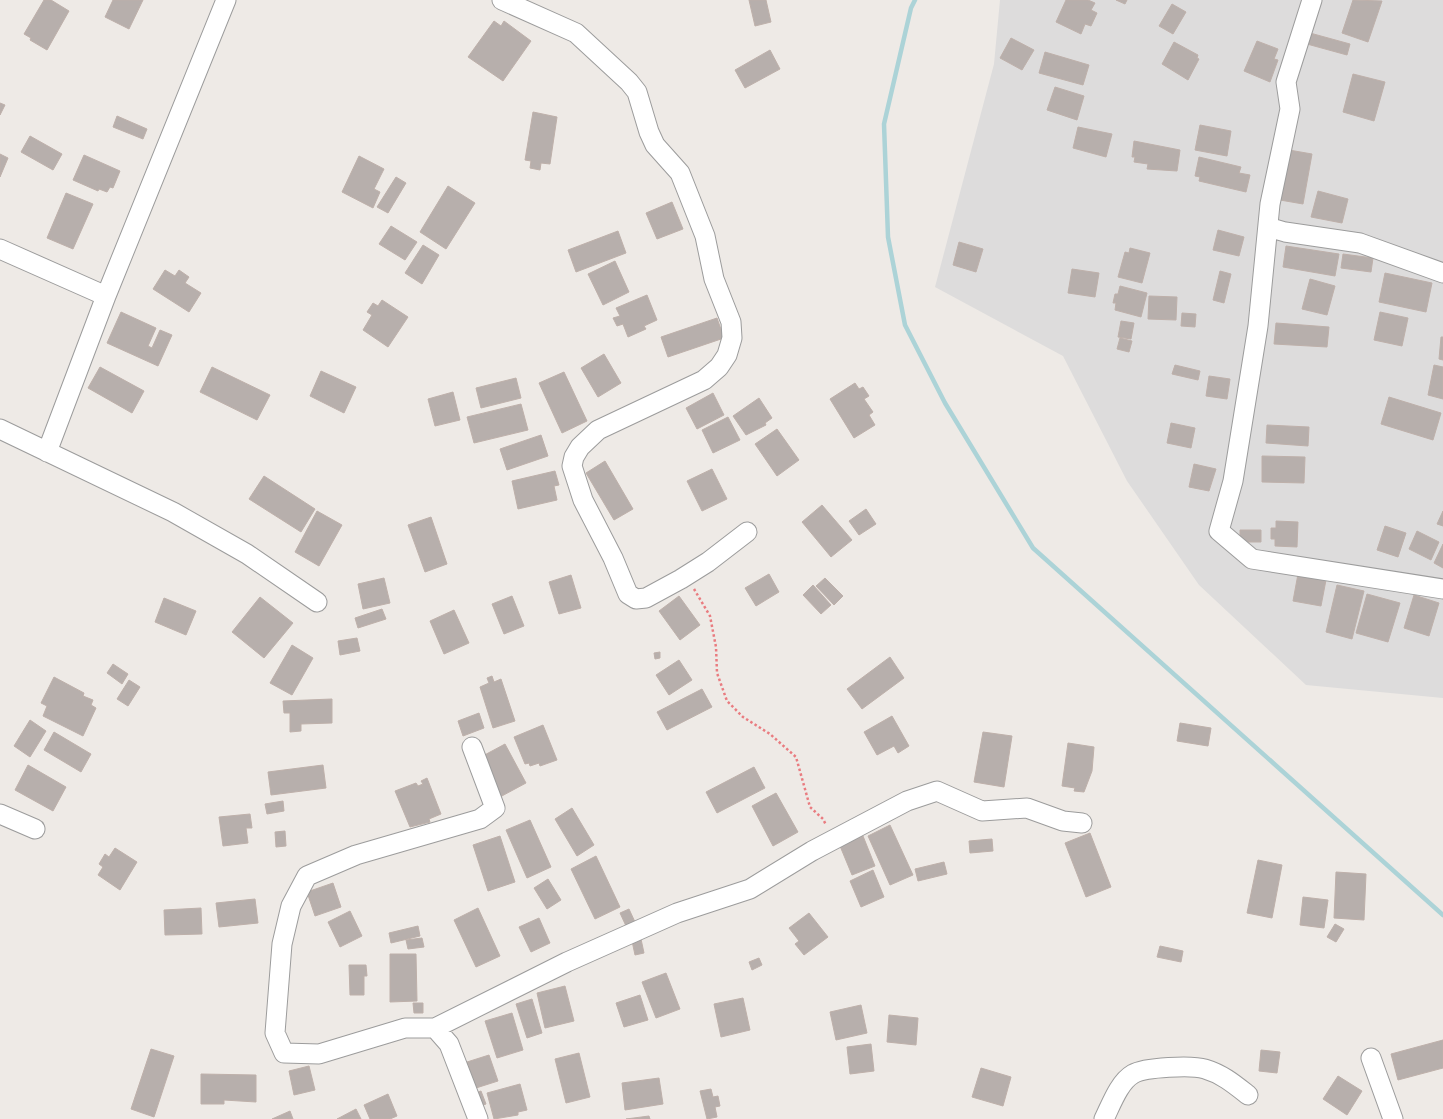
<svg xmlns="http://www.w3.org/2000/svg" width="1443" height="1119" font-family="Overpass,sans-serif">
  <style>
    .residential { fill: #dddcdc }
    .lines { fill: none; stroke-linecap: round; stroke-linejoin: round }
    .stream { stroke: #acd3d7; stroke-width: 4.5 }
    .building { fill: #b7afac; stroke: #beb0aa }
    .minor-casing { stroke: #9c9c9c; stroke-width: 21 }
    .path { stroke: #e97c80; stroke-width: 2.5; stroke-dasharray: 2.5 2.5; stroke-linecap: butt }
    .minor { stroke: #fff; stroke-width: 19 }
  </style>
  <rect width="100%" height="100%" fill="#eeeae6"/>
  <path class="residential" d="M1000,0H1443V698L1306,685L1199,585L1127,481L1063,356L935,287L994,64Z"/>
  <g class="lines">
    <path class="stream" d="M915,0L911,8L884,124L888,237L905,325L945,403L1033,548L1443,915"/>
  </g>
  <path class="building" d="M44,0H51L69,11L47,50L30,40L31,38L24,34Z
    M113,0H143L129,29L105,17Z
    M749,0H766L771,22L755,26Z
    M1066,0H1088L1095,3L1091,10L1097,13L1091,26L1085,24L1081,34L1056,22Z
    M1116,0H1127L1125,4Z
    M1353,0L1382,1L1368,42L1342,33Z
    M1172,4L1186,12L1173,34L1159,26Z
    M494,21L501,26L504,21L531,41L503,81L468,57Z
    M1310,33L1350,44L1347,55L1307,44Z
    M1011,38L1034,50L1022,70L1000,58Z
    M1257,41L1278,49L1274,59L1278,60L1270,82L1244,71Z
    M1174,42L1198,55L1197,58L1199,59L1188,80L1162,64Z
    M770,50L780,69L745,88L735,70Z
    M1045,52L1089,65L1083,85L1039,73Z
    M1353,74L1385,82L1374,121L1343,112Z
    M1055,87L1084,96L1077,120L1047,110Z
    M0,103L5,105L0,115Z
    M533,112L557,117L550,164L541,163L540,170L530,168L531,161L525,160Z
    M117,116L147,129L143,139L113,127Z
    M1200,125L1231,131L1227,156L1195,150Z
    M1078,127L1112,134L1106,157L1073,148Z
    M30,136L62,154L53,170L21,152Z
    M1134,141L1180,150L1177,171L1147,169L1148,164L1134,162L1135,157H1132Z
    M1289,150L1312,154L1303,204L1280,200Z
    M0,154L8,158L0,177Z
    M84,155L120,171L113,188L110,187L107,192L99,189L98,191L73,180Z
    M359,156L384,169L374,189L380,192L373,208L342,192Z
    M1199,157L1241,167L1239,173L1250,175L1246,192L1199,181L1200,177L1195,176Z
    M396,177L406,183L388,213L377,207Z
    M448,186L475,203L446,249L420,232Z
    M1318,191L1348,199L1342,223L1311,217Z
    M66,193L93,204L73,249L47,238Z
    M672,202L683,229L657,239L646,213Z
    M391,226L417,242L405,260L379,244Z
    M1218,230L1244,237L1239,256L1213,250Z
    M618,231L626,253L576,272L568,250Z
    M959,242L983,249L976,272L953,265Z
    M423,245L439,255L422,284L405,273Z
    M1286,246L1339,254L1335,276L1283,267Z
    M1130,248L1150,253L1142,283L1118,277L1125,252L1129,253Z
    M1343,254L1373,258L1371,272L1341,268Z
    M615,261L629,292L603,305L588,274Z
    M1072,269L1099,273L1095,297L1068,293Z
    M165,270L175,276L179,270L189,277L185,283L201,293L189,312L153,289Z
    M1220,271L1231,274L1224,303L1213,300Z
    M1385,273L1432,283L1426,312L1379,302Z
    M1310,279L1335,286L1327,315L1302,309Z
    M1120,286L1147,293L1141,317L1115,310L1116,303H1113L1115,294H1118Z
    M647,295L657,320L644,326L646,329L628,337L623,324L617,326L613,318L620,316L616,308Z
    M1149,296L1177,297L1176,320L1148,319Z
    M382,300L408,317L388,347L363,330L372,315L367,312L373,303L378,306Z
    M121,312L156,328L148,346L152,348L160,330L172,335L158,366L107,343Z
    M1380,312L1408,318L1402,346L1374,340Z
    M1182,313L1196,314L1195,327L1181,326Z
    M717,318L724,338L668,357L661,337Z
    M1121,321L1134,323L1131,339L1118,337Z
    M1276,323L1329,327L1327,347L1274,344Z
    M1441,337H1443V360L1439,359Z
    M1120,338L1132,341L1129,352L1117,349Z
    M604,354L621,383L598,397L581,368Z
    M1175,365L1200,371L1198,380L1172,374Z
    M1434,365L1443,367V399L1428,395Z
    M100,367L144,391L132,413L88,388Z
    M212,367L270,395L257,420L200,392Z
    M321,371L356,387L344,413L310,396Z
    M564,372L587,421L562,433L539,383Z
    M1209,376L1230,379L1227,399L1206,396Z
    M516,378L521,398L481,408L476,388Z
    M855,383L859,389L863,387L869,396L864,399L873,412L869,415L875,425L854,438L830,399Z
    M453,392L460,420L435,426L428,399Z
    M713,393L724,415L697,429L686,408Z
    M1389,397L1441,413L1433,440L1381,424Z
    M759,398L772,418L765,423L766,425L746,435L733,416Z
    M521,404L528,430L474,443L467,417Z
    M728,417L740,440L713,453L702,430Z
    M1171,423L1195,428L1191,448L1167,443Z
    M1267,425L1309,427L1308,446L1266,443Z
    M777,429L799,460L777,476L755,444Z
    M541,435L548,456L507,470L500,449Z
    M1262,456L1305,457L1304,483L1262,482Z
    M605,461L633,509L614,520L586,473Z
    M1194,464L1216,469L1209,491L1189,487Z
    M712,469L727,499L702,511L687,481Z
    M555,471L559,485L554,486L557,500L518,509L512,481Z
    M264,476L315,509L301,532L249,499Z
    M822,505L852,540L831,557L802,522Z
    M866,509L876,524L859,535L849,521Z
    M317,511L342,525L319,566L295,552Z
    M1443,511V526L1437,524Z
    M431,517L447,564L425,572L408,525Z
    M1276,521L1298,522L1297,547L1275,546V539H1271V528H1276Z
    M1385,526L1406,533L1398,557L1377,550Z
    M1240,530H1261V542H1240Z
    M1417,531L1439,542L1431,560L1409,549Z
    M1443,544V568L1434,563Z
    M769,574L779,592L756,606L745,588Z
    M1298,574L1326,580L1321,606L1293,601Z
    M571,575L581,608L559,614L549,582Z
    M384,578L390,603L363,609L358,584Z
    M825,578L843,596L834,605L816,586Z
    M813,585L831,605L821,614L803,595Z
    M1337,585L1364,591L1352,639L1326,632Z
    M1367,594L1400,603L1388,642L1356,633Z
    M1414,595L1439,603L1429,636L1404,628Z
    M512,596L524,626L504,634L492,604Z
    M679,596L700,625L680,640L659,611Z
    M260,597L293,623L264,658L232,632Z
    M164,598L196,611L186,635L155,622Z
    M382,609L386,619L358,628L355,618Z
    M454,610L469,643L444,654L430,621Z
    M357,638L360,651L340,655L338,641Z
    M292,645L313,658L292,695L270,683Z
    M660,652V658L655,659L654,653Z
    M890,657L904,678L862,709L847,689Z
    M679,660L692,680L669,695L656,675Z
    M113,664L128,674L122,684L107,673Z
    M492,676L494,682L501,679L515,721L493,728L480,687L489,683L487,678Z
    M54,677L84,693L83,696L93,700L91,705L96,708L83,736L43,716L47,706L41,703Z
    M129,680L140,687L128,706L117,699Z
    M702,689L712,707L667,730L657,712Z
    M332,699V723L301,724V731L290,732V713H284L283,701Z
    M479,713L484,728L463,736L458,721Z
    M892,716L909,746L898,753L894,746L877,755L864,732Z
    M30,720L46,731L30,757L14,746Z
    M1180,723L1211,728L1208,746L1177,741Z
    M543,725L557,760L540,766L539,763L530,766L529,763L525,764L514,737Z
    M54,732L91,754L81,772L44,750Z
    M983,732L1012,736L1004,787L974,782Z
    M1068,743L1094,747L1092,771L1084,792L1074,791L1075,788L1062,786Z
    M505,744L526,783L500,797L479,758Z
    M28,765L66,787L53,811L15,790Z
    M323,765L326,788L271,795L268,772Z
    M754,767L765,788L717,813L706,792Z
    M427,778L441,814L429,819L430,822L410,827L395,791L416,783L418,786L423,784L421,781Z
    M776,793L798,832L773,846L752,806Z
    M283,801L284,811L267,814L265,804Z
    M572,808L594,845L577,856L555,819Z
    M250,814L252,828H246L248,843L223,846L219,817Z
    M530,820L551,867L527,878L506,830Z
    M890,825L913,875L890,885L868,836Z
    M285,831L286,846L276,847L275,832Z
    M1090,833L1111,887L1086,897L1065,843Z
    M500,836L515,882L488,891L473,845Z
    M863,836L875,866L852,875L840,846Z
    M992,839L993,851L970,853L969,841Z
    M115,848L137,862L120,890L98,875L103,867L99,864L105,854L109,857Z
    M596,856L620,907L595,919L571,869Z
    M1258,860L1282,865L1272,918L1247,913Z
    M944,862L947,874L918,881L915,869Z
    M873,870L884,897L861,907L850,881Z
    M1336,872L1366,874L1364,920L1334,918Z
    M548,879L561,900L547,909L534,888Z
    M333,883L341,907L315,916L307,892Z
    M1303,897L1328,900L1324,928L1300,925Z
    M255,899L258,923L219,927L216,903Z
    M201,908L202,934L165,935L164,910Z
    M478,908L500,956L476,967L454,920Z
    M629,909L635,922L626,926L620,913Z
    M350,911L362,936L340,947L328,922Z
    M809,913L828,937L804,955L795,944L799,941L789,928Z
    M539,918L550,943L531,952L519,927Z
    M1335,924L1344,929L1336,942L1327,937Z
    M418,926L420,936L391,943L389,933Z
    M422,938L424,947L408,949L406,940Z
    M641,939L644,953L635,955L632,941Z
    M1160,946L1183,951L1181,962L1157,957Z
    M390,954H416L417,1001L390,1002Z
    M759,958L762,965L752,970L749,962Z
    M349,965H366L367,976H364V995H350Z
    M666,973L680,1009L656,1018L642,982Z
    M565,986L574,1021L545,1028L537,993Z
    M640,995L648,1020L624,1027L616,1003Z
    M743,998L750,1030L721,1037L714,1004Z
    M532,999L542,1033L527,1038L516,1004Z
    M413,1003H423V1013H414Z
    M861,1005L867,1033L836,1040L830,1012Z
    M512,1013L523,1050L497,1058L485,1021Z
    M889,1015L918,1018L916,1045L887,1042Z
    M1443,1040V1068L1398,1080L1391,1054Z
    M871,1044L874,1071L850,1074L847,1047Z
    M151,1049L174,1056L154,1117L131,1109Z
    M1261,1050L1280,1052L1277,1073L1259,1071Z
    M579,1053L590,1097L566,1103L555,1059Z
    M489,1055L498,1081L476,1088L467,1062Z
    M309,1066L315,1090L294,1095L289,1071Z
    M981,1068L1011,1077L1003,1106L972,1097Z
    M201,1074L256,1075V1102L224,1100V1104H201Z
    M1338,1076L1362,1091L1347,1115L1323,1099Z
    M659,1078L663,1104L625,1110L622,1083Z
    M520,1084L527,1110L518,1112V1115L494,1119L487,1093Z
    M711,1089L713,1097L718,1096L720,1106L715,1107L717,1117L707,1119L700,1091Z
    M481,1091L486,1104L478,1107L473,1094Z
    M388,1094L397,1116L390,1119H370L364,1105Z
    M356,1109L361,1119H337Z
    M290,1111L293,1119H272Z
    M649,1116L650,1119H626Z"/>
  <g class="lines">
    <defs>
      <path id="minor" d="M502,0L576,33L629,82L637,92L649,132L655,145L680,173L705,236L714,279L731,322L732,338L727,355L719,367L704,380L598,430L580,447L574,457L572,466L583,500L613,558L628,594L636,599L646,598L681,579L708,562L747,532
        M1312,0L1286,82L1290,109L1270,204L1258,326L1233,481L1219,531L1252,559L1443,589
        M1268,227L1285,232L1360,243L1443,273
        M0,249L106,296
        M0,429L173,512L247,554L317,602
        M47,452L106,296L226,0
        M472,747L495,808L480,819L356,855L307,876L291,906L282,944L275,1033L284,1053L319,1054L405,1028H435L449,1044L478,1119
        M0,814L35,829
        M435,1028L567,962L677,913L750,889L812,851L907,801L937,791L982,811L1027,808L1063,821L1082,823
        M1371,1058L1393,1119
        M1104,1119C1111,1105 1119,1082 1133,1074C1145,1067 1192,1065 1205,1069C1222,1074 1234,1084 1248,1095"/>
    </defs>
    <use href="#minor" class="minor-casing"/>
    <path class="path" d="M694,589L710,616L716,647L717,673L727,701L743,717L770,734L796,757L810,807L823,819L826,825"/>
    <use href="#minor" class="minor"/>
  </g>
</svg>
